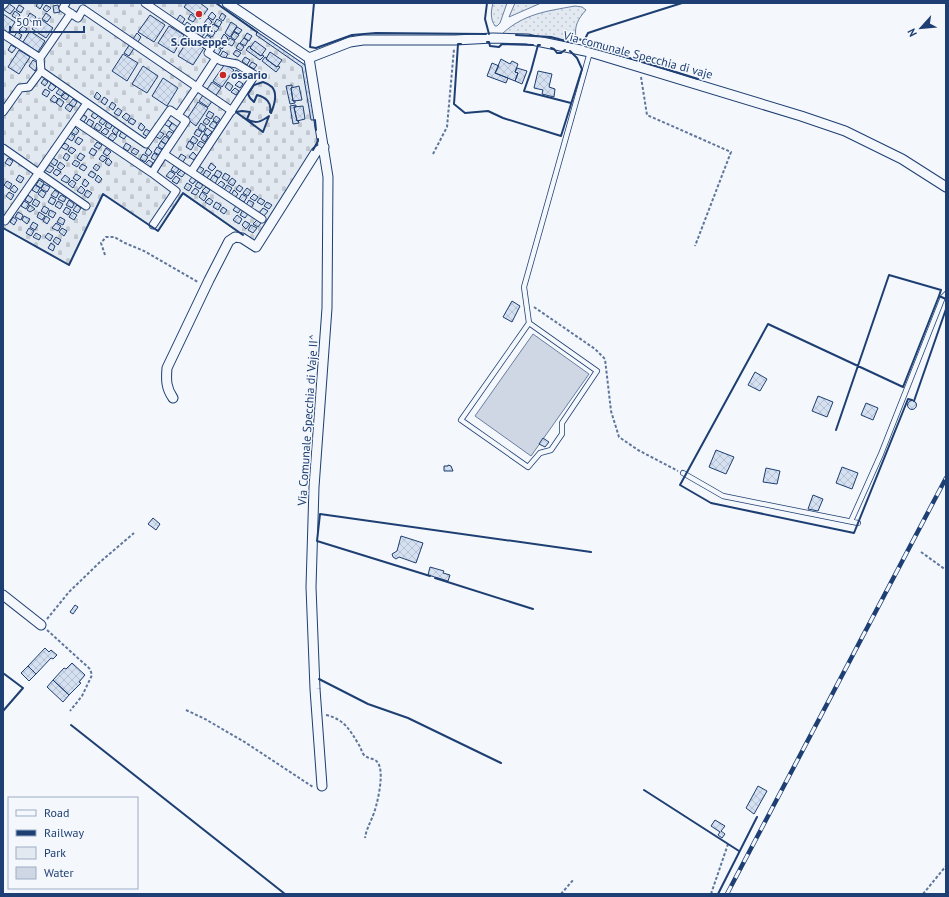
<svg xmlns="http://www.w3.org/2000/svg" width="949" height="897" font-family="'PT Sans',sans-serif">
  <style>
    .green { fill: url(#green-dots); stroke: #687fa3 }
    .cemetery { fill: url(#cemetery-stones); stroke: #687fa3 }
    .water { fill: #cfd7e4; stroke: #687fa3 }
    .building { fill: url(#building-cross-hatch); stroke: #1d3f73 }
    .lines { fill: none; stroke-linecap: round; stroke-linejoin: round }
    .service-casing { stroke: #1d3f73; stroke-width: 6 }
    .pedestrian-casing { stroke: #1d3f73; stroke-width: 9 }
    .minor-casing { stroke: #1d3f73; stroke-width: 11 }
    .path { stroke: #5e769c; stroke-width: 2; stroke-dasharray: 3 2; stroke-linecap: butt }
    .service { stroke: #f4f7fb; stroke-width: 4.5 }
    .pedestrian { stroke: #f4f7fb; stroke-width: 7 }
    .minor { stroke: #f4f7fb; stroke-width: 9 }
    .rail-casing { stroke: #1d3f73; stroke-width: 4.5 }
    .rail { stroke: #f4f7fb; stroke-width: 3; stroke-dasharray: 9; stroke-linecap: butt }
    .wall { stroke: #1d3f73; stroke-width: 2 }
    .poi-dot { fill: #c62828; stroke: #f4f7fb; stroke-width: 1.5 }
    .labels { text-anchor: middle; stroke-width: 3; stroke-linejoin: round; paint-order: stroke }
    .poi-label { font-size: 12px; font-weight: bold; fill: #1d3f73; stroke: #f4f7fb }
    .street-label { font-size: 12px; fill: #1d3f73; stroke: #f4f7fb }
  </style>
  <defs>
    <pattern id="green-dots" width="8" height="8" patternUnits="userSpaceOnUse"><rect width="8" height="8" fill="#e3e9f0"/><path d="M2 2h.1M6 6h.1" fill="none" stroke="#c2c9d1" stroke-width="1.8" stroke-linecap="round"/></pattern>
    <pattern id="cemetery-stones" width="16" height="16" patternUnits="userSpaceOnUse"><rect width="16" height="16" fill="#e3e9f0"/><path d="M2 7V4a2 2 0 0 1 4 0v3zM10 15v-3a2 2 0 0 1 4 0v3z" fill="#c2c9d1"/></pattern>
    <pattern id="building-cross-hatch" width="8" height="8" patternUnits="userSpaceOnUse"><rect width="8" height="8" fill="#d5e0f0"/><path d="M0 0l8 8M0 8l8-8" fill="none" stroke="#b6c1d1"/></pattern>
  </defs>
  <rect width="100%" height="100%" fill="#f4f7fb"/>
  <path class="green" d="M493,3H507L500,23L497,26H495C490,19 491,11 493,3Z
    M515,3H541L509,17Z
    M575,6L582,7L586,10C578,19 574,26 576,38L573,43C547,36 529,35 502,34C523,14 547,11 575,6Z"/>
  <path class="cemetery" d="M3,3H216L305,65L318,141L256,244L183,194L158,231L103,194L69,265L3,228Z"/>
  <path class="water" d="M533,334L589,374L531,456L475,416Z"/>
  <path class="building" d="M8,3L15,8L10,14L4,10Z
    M38,3L43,4L40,9L36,6Z
    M187,3H200L208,9L200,19L184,7Z
    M19,5L24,8L21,13L16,10Z
    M46,5L51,8L47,12L43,9Z
    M58,5L60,12L54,13L53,6Z
    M15,11L20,15L17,19L12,16Z
    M212,12L216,16L213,20L208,17Z
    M30,13L36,17L32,22L27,18Z
    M46,13L51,17L47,22L42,19Z
    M222,13L226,16L223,21L219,18Z
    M3,14L15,22L8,33L3,29Z
    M191,14L196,18L193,22L188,19Z
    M150,15L165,25L154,42L138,32Z
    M180,15L185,19L182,24L176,21Z
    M39,18L53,28L46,38L32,29Z
    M208,18L212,22L209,26L204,23Z
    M217,19L222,22L219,27L214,24Z
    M187,22L191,25L188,29L184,26Z
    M231,22L237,26L230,37L225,33Z
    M204,24L208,28L205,32L200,29Z
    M213,24L219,28L216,32L210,28Z
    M23,26L27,29L24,33L19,30Z
    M169,26L184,35L174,53L158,43Z
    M237,27L242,30L239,34L234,31Z
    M199,29L205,33L202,37L196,33Z
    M210,30L215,33L212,37L207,34Z
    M30,31L45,41L38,52L23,42Z
    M17,32L22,35L19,40L14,37Z
    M234,32L239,35L235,40L231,37Z
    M257,32L305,65L315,120H311L302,67L256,35Z
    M137,33L141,37L129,56L124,53Z
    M247,33L252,36L249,41L244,38Z
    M224,34L228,38L225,42L221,39Z
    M207,35L211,38L208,43L204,39Z
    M189,38L204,48L193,65L178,56Z
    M230,38L235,41L232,46L226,43Z
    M244,38L248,41L245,46L240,43Z
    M221,40L226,44L222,49L217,45Z
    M255,41L266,49L261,56L250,48Z
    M239,43L244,47L241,51L236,48Z
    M11,45L16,48L12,53L8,50Z
    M216,46L221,50L218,55L213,51Z
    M249,46L251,47L250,48L261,56L262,55L264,56L260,60L246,50Z
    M19,50L30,57L19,74L8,67Z
    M236,50L241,53L238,57L233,54Z
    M223,51L228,54L225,59L220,56Z
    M270,52L282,60L277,67L266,59Z
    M123,54L138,63L127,81L112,71Z
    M245,57L250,60L247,65L242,61Z
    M265,57L267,58L266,59L277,67L278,66L280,67L276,72L262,61Z
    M501,59L510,64L512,61L518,64L515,72L518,73L515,81L495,73Z
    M33,60L39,64L35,71L29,66Z
    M252,62L257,65L254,69L249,66Z
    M492,63L499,66L495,73L508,78L506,83L487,76Z
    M225,64L234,70L222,87L213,81Z
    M143,66L158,76L147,93L132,84Z
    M517,68L527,71L522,84L515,81L518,73L515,72Z
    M236,70L241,73L238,78L233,75Z
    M538,71L552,74L549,87L555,89L554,97L542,94L543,90L534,88Z
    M163,78L178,88L167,106L152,96Z
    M44,79L48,82L45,86L41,83Z
    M239,81L243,84L240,88L235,85Z
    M212,82L221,88L208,107L199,101Z
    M228,82L233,86L230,91L225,87Z
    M51,83L56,87L52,91L48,88Z
    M292,85V87L291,88L293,101H295V103L290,104L286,86Z
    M299,86L302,100L293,101L291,88Z
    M60,88L64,92L61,96L56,93Z
    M235,88L239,91L236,95L231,92Z
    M45,89L50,92L47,97L42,94Z
    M97,92L101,96L98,100L94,97Z
    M65,93L69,96L66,100L61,97Z
    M54,95L58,99L55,103L50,100Z
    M104,97L108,100L105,105L101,102Z
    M59,98L64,102L61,107L56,103Z
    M73,99L77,102L74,107L69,104Z
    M112,102L116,105L113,110L109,107Z
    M198,102L208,108L196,126L187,119Z
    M68,104L73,107L70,112L65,108Z
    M296,105V107H294L297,121L298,120L299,123L293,124L290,106Z
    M303,106L305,119L297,121L294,107Z
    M118,108L122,111L119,116L114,113Z
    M209,111L214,114L211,119L206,116Z
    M94,112L99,115L95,119L91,116Z
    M126,113L130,116L127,121L122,117Z
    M82,114L87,117L84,122L79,119Z
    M216,116L220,119L217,123L213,120Z
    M102,118L106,121L103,125L99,122Z
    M131,118L136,121L133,125L128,122Z
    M206,118L210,121L207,125L203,122Z
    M89,119L94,122L91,127L86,124Z
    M167,119L172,123L169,127L164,124Z
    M108,121L113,124L110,129L105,126Z
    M213,121L217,124L214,129L209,126Z
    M97,123L102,127L99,131L94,128Z
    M141,123L145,127L142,131L138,128Z
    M172,123L178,127L174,132L169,128Z
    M201,123L206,127L203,132L198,128Z
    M75,127L79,131L76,135L71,132Z
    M115,127L119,130L116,135L112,131Z
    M105,128L109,131L106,135L101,132Z
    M207,128L212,132L208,136L204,133Z
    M146,129L151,132L148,137L143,134Z
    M197,129L202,132L199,137L194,134Z
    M122,131L127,135L124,139L119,136Z
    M159,131L164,134L160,139L155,136Z
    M169,131L174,134L170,138L166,135Z
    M70,133L75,136L72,141L67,138Z
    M112,133L117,136L113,141L108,138Z
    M204,134L208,137L205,142L201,139Z
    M165,136L169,139L166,144L161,141Z
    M193,136L198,140L195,144L190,141Z
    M78,137L83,140L79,145L75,142Z
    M161,141L166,145L162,149L158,146Z
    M189,141L194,145L191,150L186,147Z
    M200,141L205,144L202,148L197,145Z
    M97,142L102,145L99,149L94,146Z
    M65,143L69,146L66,150L61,147Z
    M126,143L131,146L128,151L123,148Z
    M71,147L76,150L72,154L68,151Z
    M157,147L162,150L159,155L154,152Z
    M92,148L97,151L94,156L89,153Z
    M106,148L111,152L107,156L103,153Z
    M134,148L139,151L136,155L131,152Z
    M148,148L152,152L149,156L145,153Z
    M193,152L197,156L194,160L189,157Z
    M66,153L70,156L67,161L63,158Z
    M80,153L85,156L81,161L77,158Z
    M154,153L159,156L156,161L151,158Z
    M143,154L148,157L145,162L140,159Z
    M181,154L186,157L183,162L178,159Z
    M102,155L107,158L103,162L99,159Z
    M8,158L13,161L10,166L5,163Z
    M53,158L58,161L55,166L50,162Z
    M108,158L112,162L109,166L105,163Z
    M75,160L80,163L77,167L72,164Z
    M149,160L153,163L150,167L145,164Z
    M60,162L65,166L61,170L57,167Z
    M211,163L216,167L212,171L208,168Z
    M82,164L87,167L84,171L79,168Z
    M96,164L100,167L97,171L93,168Z
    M49,165L54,168L50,173L45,170Z
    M174,165L179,169L176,173L171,170Z
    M199,166L204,169L200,174L195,171Z
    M56,169L61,172L57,176L53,173Z
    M181,170L185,173L182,177L177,174Z
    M206,170L211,173L207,178L203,175Z
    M217,170L222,173L219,178L214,175Z
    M91,171L96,174L93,178L88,175Z
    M170,171L175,174L171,179L166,176Z
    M225,173L230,176L227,181L222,178Z
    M76,174L81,177L77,181L73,178Z
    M19,175L24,178L21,183L16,180Z
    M65,175L70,179L67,183L61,180Z
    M98,175L102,179L99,183L95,180Z
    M213,175L218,178L215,184L210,180Z
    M176,176L180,179L177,184L172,181Z
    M192,177L196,180L193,184L189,181Z
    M232,178L236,181L233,186L228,183Z
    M85,179L89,183L86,187L82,184Z
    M39,180L44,183L41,188L36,185Z
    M72,180L76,183L73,188L68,184Z
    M7,181L12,184L9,189L4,185Z
    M221,181L225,184L222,188L217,185Z
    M198,182L203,185L200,189L195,186Z
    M187,183L192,186L189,191L184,188Z
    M44,184L50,187L47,192L41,189Z
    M14,185L18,189L15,193L10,190Z
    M35,185L40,188L37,193L32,190Z
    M227,185L232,188L229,193L224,190Z
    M239,185L243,188L240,192L236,189Z
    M81,186L85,190L82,194L77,191Z
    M206,187L210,190L207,194L202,191Z
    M195,188L199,191L196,195L191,193Z
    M247,188L251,191L248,196L243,193Z
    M41,190L46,193L43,198L38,194Z
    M55,190L59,193L56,198L51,195Z
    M87,190L92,193L88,198L84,195Z
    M234,190L238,194L235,198L231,195Z
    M9,192L14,195L11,200L6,196Z
    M202,192L207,196L204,201L199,197Z
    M242,194L247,197L244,202L239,199Z
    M254,194L258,197L255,201L250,198Z
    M28,195L33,199L30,203L25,200Z
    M61,195L66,198L64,202L58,199Z
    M51,197L56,200L53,205L48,202Z
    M209,198L213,201L210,205L205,202Z
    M260,198L265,201L262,205L257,202Z
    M35,199L40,202L37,207L32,204Z
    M69,200L74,204L72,208L66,205Z
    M249,200L254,203L251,208L246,205Z
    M24,201L29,204L26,209L21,206Z
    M58,201L63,204L60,209L55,206Z
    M216,202L221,205L218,210L213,207Z
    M267,202L272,205L269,209L264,206Z
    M30,205L35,209L30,212L27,210Z
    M77,205L81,208L78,213L73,210Z
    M237,205L241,209L238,213L233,210Z
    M44,206L49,209L46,214L41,211Z
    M66,207L71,210L68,215L63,212Z
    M223,207L227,210L224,214L220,211Z
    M263,208L268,211L264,216L259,213Z
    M50,210L56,213L53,218L48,215Z
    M243,210L248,214L245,218L240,215Z
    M18,212L23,215L21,220L15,217Z
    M39,212L45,216L42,220L37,217Z
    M72,212L77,215L74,220L69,217Z
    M237,215L242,219L239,224L233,220Z
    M24,216L30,219L27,224L22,220Z
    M46,216L50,219L47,224L43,221Z
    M13,217L17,220L14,225L10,222Z
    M60,217L65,220L63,225L57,222Z
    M257,220L261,223L258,227L253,224Z
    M245,221L250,224L246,229L242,225Z
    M33,222L38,225L35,230L30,227Z
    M56,223L61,226L58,231L52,228Z
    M251,225L257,228L253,233L248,230Z
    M29,228L34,231L31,236L26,233Z
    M62,228L67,231L64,236L59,232Z
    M36,233L41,236L39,240L33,237Z
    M48,233L53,236L50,241L45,237Z
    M56,237L61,240L58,245L53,241Z
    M51,243L55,246L53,251L48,248Z
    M512,301L520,306L512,322L503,317Z
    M755,372L767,379L760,391L748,385Z
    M818,396L833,402L827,417L812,411Z
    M907.5 405a4.5 4.5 0 1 1 9 0a4.5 4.5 0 1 1-9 0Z
    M866,403L878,408L873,420L861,415Z
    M543,438L549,442L545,447L539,444Z
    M716,450L734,457L726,474L709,467Z
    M448,465L451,466L453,471H444V466H448Z
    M842,467L858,473L852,489L836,483Z
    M766,468L780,471L777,484L763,482Z
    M813,495L823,499L818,511L808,509Z
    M153,518L160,524L156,530L148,524Z
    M401,536L423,543L416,563L399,557L396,559L393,557L392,554L397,551Z
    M430,567L444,571L443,573L450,575L448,581L428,575Z
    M75,605L78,607L73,614L70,612Z
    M45,648L49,652L51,650L57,655L53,659L51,658L36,674L28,666Z
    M72,663L85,675L79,682L81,683L69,695L53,680L64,668L66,669Z
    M28,666L36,674L29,681L21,673Z
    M53,680L69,695L63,702L47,687Z
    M758,786L767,791L754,814L746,808Z
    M715,820L725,826L721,831L725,834L722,838L718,835L720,832L711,826Z"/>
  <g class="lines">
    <defs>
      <path id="service" d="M529,323L597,371L562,423V434L551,450L540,453L528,467L461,420Z
        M529,323L524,287L590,52
        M683,473L723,496L858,523
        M851,521L881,454L943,297L946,294"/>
      <path id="pedestrian" d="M66,3L63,8L78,18L83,9L197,87L216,58
        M145,3L211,48L208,53L221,61L237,64L255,75L191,172L262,219
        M3,5L5,3
        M71,13L40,58L41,71L146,144L170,110L186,121L164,154L191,172
        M3,34L40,58
        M3,112L20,88L29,87L41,71
        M178,115L197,87L232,111
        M75,121L152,173L176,191L153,225
        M3,148L86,206
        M152,173L164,154
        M5,221L87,103"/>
      <path id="minor" d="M227,3L309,58L350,42L363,40H455L493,38L527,39L590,52L801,116L845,131L902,159L946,187
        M309,58L328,177L327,308L314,487L311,587L315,689L322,786
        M173,398C166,388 166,380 167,368L209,280L229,241L235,237L242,238L256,247L316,152L324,147
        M3,595L41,625"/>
    </defs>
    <use href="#service" class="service-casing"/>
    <use href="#pedestrian" class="pedestrian-casing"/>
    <use href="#minor" class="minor-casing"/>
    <path class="path" d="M641,77L647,115L731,152L695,246
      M433,154L447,127L454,49
      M105,255L101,243L106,237H114L125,243L144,251L198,282
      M534,307L595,349L605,359L611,411L619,437L638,450L678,471
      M921,552L946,570
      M47,619L69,592L100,562L134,533
      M47,630L90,669L92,675L82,696L70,711
      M186,710L205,719L243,741L313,787
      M326,715C344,719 350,730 359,745C361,748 362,753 364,755C369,760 376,757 379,765C384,776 377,807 372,818C369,825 366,831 365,838
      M561,894L574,879
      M711,894L728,844
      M923,894L946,866"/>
    <use href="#service" class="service"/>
    <use href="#pedestrian" class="pedestrian"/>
    <use href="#minor" class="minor"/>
    <defs>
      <path id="rail" d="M727,894L946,478"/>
    </defs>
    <use href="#rail" class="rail-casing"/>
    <use href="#rail" class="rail"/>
    <path class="wall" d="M216,3L257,32
      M314,3L310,47L316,48L352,35L376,33L486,34
      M487,3L485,19L489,34
      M516,35L551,37L573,43L576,38L584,41L585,46L644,62L698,79
      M584,41L588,33L606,27L682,3
      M487,42H489L490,46L499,47L502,44L533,45
      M461,44H458L454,104L465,113L488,111L503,118L561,136L582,69L577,58L570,51
      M540,45H538L531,71L524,91L571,103
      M551,48L554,49L557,53H561L562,52L565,50
      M263,82C266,83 270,85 272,87C278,94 274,106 271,113L270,112C272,103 266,97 257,95L254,102L250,98L248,94L254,85Z
      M242,111L250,112L247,119C256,125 262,121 269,116L263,132L236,112Z
      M315,120L316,130
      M313,150L318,141V139
      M3,228L69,265L103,194L158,231L183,193L243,235
      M912,400L908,399L854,533L711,503L680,485L768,324L903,387L939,296
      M914,401L946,309
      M836,430L889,275L941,290L939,296L946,299
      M430,576L317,541L320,514L591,552
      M435,578L533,609
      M3,673L23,688L3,711
      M319,679L368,704L408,718L501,763
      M71,725L285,894
      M644,790L739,851
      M718,894L757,817"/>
  </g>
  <g class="poi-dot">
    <circle cx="199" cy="14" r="4"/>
    <circle cx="223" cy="75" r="4"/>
  </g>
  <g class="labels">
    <g class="poi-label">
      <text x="199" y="32">confr.<tspan x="199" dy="14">S.Giuseppe</tspan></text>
      <text x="231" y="79" text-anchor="start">ossario</text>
    </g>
    <g class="street-label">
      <text transform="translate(638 55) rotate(15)" y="4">Via comunale Specchia di vaje</text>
      <text transform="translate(308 420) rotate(-86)" y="4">Via Comunale Specchia di Vaje II^</text>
    </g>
  </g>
  <rect width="949" height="897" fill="none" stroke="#1d3f73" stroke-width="8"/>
  <rect x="8" y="797" width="130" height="92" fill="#f4f7fb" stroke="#9eadc5"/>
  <rect x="16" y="810" width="20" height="6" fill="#f4f7fb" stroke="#9eadc5"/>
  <text x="44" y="817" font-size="12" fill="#1d3f73">Road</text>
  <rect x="16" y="830" width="20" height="6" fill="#1d3f73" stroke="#9eadc5"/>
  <text x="44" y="837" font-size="12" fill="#1d3f73">Railway</text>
  <rect x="16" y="847" width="20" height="12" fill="#e3e9f0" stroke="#9eadc5"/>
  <text x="44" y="857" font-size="12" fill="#1d3f73">Park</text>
  <rect x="16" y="867" width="20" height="12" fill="#cfd7e4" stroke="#9eadc5"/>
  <text x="44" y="877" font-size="12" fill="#1d3f73">Water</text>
  <g transform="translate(921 28) rotate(243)" stroke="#f4f7fb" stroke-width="3" paint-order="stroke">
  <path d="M0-3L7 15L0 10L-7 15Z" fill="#1d3f73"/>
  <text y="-6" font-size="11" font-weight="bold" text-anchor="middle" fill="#1d3f73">N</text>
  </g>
  <path d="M10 26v6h74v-6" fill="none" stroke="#1d3f73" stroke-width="2"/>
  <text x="16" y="26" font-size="12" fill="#1d3f73" stroke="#f4f7fb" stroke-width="3" paint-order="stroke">50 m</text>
</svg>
